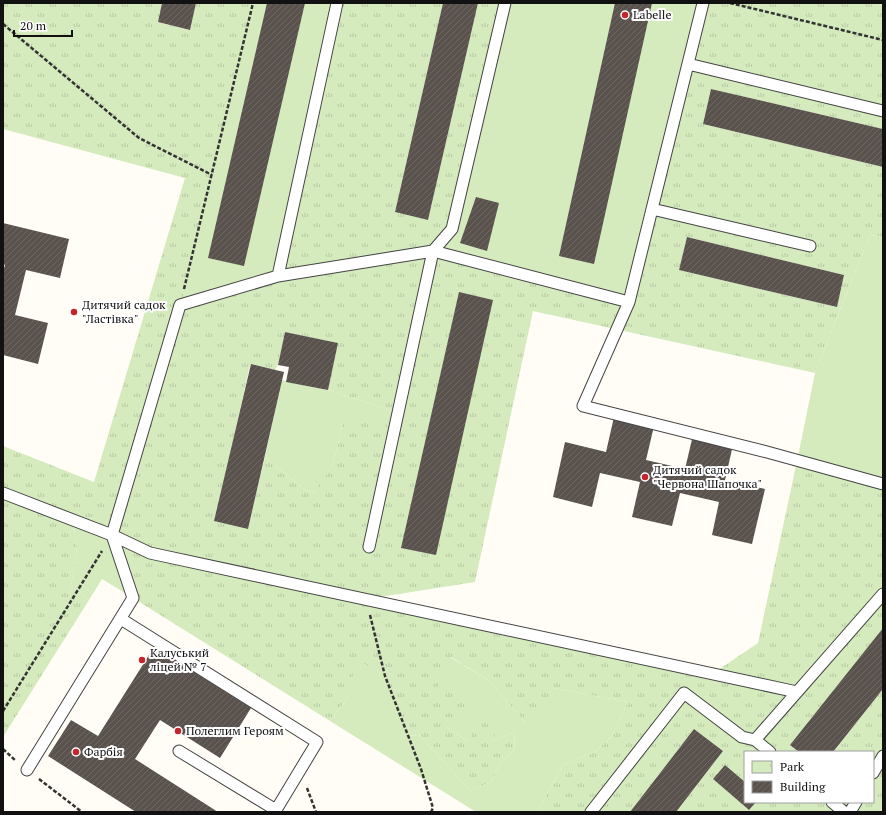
<svg xmlns="http://www.w3.org/2000/svg" width="886" height="815" font-family="'PT Serif',serif">
  <style>
    .grass { fill: #d5ebbd }
    .park { fill: url(#park-tufts); fill-rule: evenodd }
    .building { fill: url(#building-hatch) }
    .lines { fill: none; stroke-linecap: round; stroke-linejoin: round }
    .lane-casing { stroke: #444; stroke-width: 13 }
    .path { stroke: #333; stroke-width: 2.5; stroke-dasharray: 4 2; stroke-linecap: butt }
    .lane { stroke: #fff; stroke-width: 11 }
    .poi-dot { fill: #c4262e; stroke: #fff; stroke-width: 1.5 }
    .labels { text-anchor: middle; stroke-width: 4; stroke-linejoin: round; paint-order: stroke }
    .poi-label { font-size: 12px; fill: #111; stroke: #fff; text-anchor: start }
  </style>
  <defs>
    <pattern id="park-tufts" width="24" height="20" patternUnits="userSpaceOnUse"><rect width="24" height="20" fill="#d5ebbd"/><path d="M3 7l-1-3M5 7V3M7 7l1-3M15 17l-1-3M17 17v-4M19 17l1-3" fill="none" stroke="#b6c8a1"/></pattern>
    <pattern id="building-hatch" width="6" height="6" patternUnits="userSpaceOnUse"><rect width="6" height="6" fill="#5a524d"/><path d="M-1 1l2-2M0 6l6-6M5 7l2-2" fill="none" stroke="#6d6662"/></pattern>
  </defs>
  <rect width="100%" height="100%" fill="#fffdf5"/>
  <path class="grass" d="M253,3H337L278,276L180,305Z
    M505,3H703L629,302L433,251Z
    M870,235L883,237V484L797,461L815,373Z
    M282,380L328,390L398,413L395,430L343,423L333,465L315,492L305,490L265,457Z
    M73,520L112,535L133,598L102,579L89,600L71,586L77,548Z
    M353,656L385,676L409,736L419,735L471,791L492,781L500,762L515,750L514,732L494,741L470,743L447,727L433,695L450,657L488,680L526,723L554,688L628,702L611,737L596,751L564,764L537,812H476L330,721L353,691Z"/>
  <path class="park" d="M3,3H162L158,22L189,30L196,3H253L181,304L278,276L337,3H443L395,212L428,220L478,3H505L452,229L433,251L626,301L703,3H883V129L711,89L703,124L883,167V237L870,235L815,373L533,311L475,582L367,599L712,674L758,643L797,461L883,484V628L791,745L799,752H745V782L725,765L713,779L749,810L756,802H873V752H833L883,689V812H676L723,751L694,729L630,812H537L564,764L596,751L611,737L628,702L554,688L550,708L526,723L488,680L451,657L434,695L461,691L466,704L447,727L470,743L473,731L484,719L495,732L494,741L514,732L515,750L500,762L492,781L471,791L419,735L409,736L385,676L353,657V691L330,721L133,598L112,535L73,520L77,548L71,586L89,600L3,737V612L4,610L3,609V446L94,482L185,178L3,129ZM687,237L844,275L837,307L679,270ZM285,332L338,343L328,390L398,413L394,429L368,415L343,423L333,465L314,492L305,490L265,457L248,529L215,521L250,365L275,370L278,365Z"/>
  <path class="building" d="M162,3H196L190,30L158,22Z
    M267,3H305L244,266L208,258Z
    M443,3H478L428,220L395,212Z
    M615,3H652L594,264L559,256Z
    M711,89L883,129V167L703,124Z
    M476,197L499,203L487,251L460,243Z
    M3,223L69,239L60,278L26,270L15,315L48,323L38,364L3,355V272L5,265L3,264Z
    M687,237L844,275L837,307L679,270Z
    M459,292L493,300L436,555L401,548Z
    M285,332L338,343L328,390L286,382L289,367L278,365Z
    M251,364L284,372L248,529L214,521Z
    M614,417L654,426L646,460L685,469L693,435L733,445L725,480L765,489L752,544L712,535L719,502L680,493L672,526L632,517L640,482L600,473L592,507L553,497L565,442L606,452Z
    M883,628V689L833,752H799L790,745Z
    M154,647L251,708L220,758L160,720L135,759L218,812H136L48,756L71,720L98,736Z
    M694,729L723,751L706,773L676,812H630Z
    M725,765L745,782V802H756L749,810L713,779Z"/>
  <g class="lines">
    <defs>
      <path id="lane" d="M688,64L883,111
        M652,209L810,246
        M278,276L337,3
        M629,302L583,406L767,452L883,484
        M3,493L112,535L180,305L278,276L433,251L629,302L703,3
        M112,535L150,553L797,692
        M369,547L433,251L452,229L505,3
        M121,619L317,742L276,810L179,751
        M755,740L883,594
        M27,770L133,598L112,535
        M873,773L883,756
        M832,802L844,812
        M591,812L684,693L742,737L755,740L770,752
        M850,812L856,802"/>
    </defs>
    <use href="#lane" class="lane-casing"/>
    <path class="path" d="M730,3L883,40
      M3,24L139,138L212,175
      M184,289L253,3
      M370,615L385,676L421,769L433,808L431,812
      M3,711L102,551
      M3,749L16,761
      M39,779L82,812
      M307,788L316,812"/>
    <use href="#lane" class="lane"/>
  </g>
  <g class="poi-dot">
    <circle cx="625" cy="15" r="4"/>
    <circle cx="74" cy="312" r="4"/>
    <circle cx="645" cy="477" r="4"/>
    <circle cx="142" cy="660" r="4"/>
    <circle cx="178" cy="731" r="4"/>
    <circle cx="76" cy="752" r="4"/>
  </g>
  <g class="labels">
    <g class="poi-label">
      <text x="633" y="19">Labelle</text>
      <text x="82" y="309">Дитячий садок<tspan x="82" dy="14">"Ластівка"</tspan></text>
      <text x="653" y="474">Дитячий садок<tspan x="653" dy="14">"Червона Шапочка"</tspan></text>
      <text x="150" y="657">Калуський<tspan x="150" dy="14">ліцей № 7</tspan></text>
      <text x="186" y="735">Полеглим Героям</text>
      <text x="84" y="756">Фарбія</text>
    </g>
  </g>
  <rect width="886" height="815" fill="none" stroke="#111111" stroke-width="8"/>
  <rect x="744" y="751" width="130" height="52" fill="#ffffff" stroke="#a0a0a0"/>
  <rect x="752" y="761" width="20" height="12" fill="url(#park-tufts)" stroke="#a0a0a0"/>
  <text x="780" y="771" font-size="12" fill="#111111">Park</text>
  <rect x="752" y="781" width="20" height="12" fill="url(#building-hatch)" stroke="#a0a0a0"/>
  <text x="780" y="791" font-size="12" fill="#111111">Building</text>
  <path d="M14 30v6h58v-6" fill="none" stroke="#111111" stroke-width="2"/>
  <text x="20" y="30" font-size="12" fill="#111111" stroke="#ffffff" stroke-width="3" paint-order="stroke">20 m</text>
</svg>
